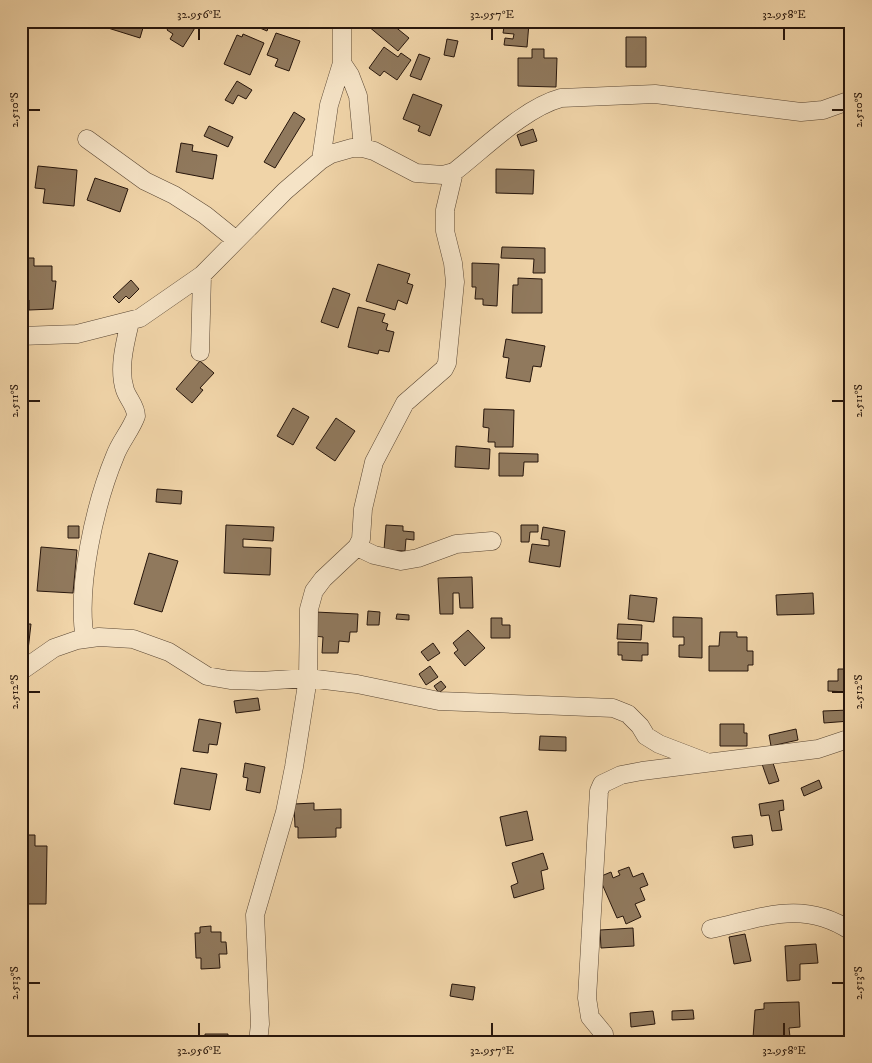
<svg xmlns="http://www.w3.org/2000/svg" width="872" height="1063" font-family="'IM FELL DW Pica',serif">
  <style>
    .building { fill: #90795d; stroke: #27160c }
    .lines { fill: none; stroke-linecap: round; stroke-linejoin: round }
    .minor-casing { stroke: #594633; stroke-width: 19 }
    .minor { stroke: #f5e3c6; stroke-width: 18 }
    .ticks { fill: none; stroke: #27160c; stroke-width: 2 }
    .neatline { fill: none; stroke: #27160c; stroke-width: 2 }
    .ticks-label { font-size: 12px; text-anchor: middle; fill: #27160c }
  </style>
  <rect width="100%" height="100%" fill="#f0d4a8"/>
  <filter id="stains"><feTurbulence type="fractalNoise" baseFrequency=".004" numOctaves="4"/><feColorMatrix values="0 0 0 0 .2 0 0 0 0 .09 0 0 0 0 .02 0 0 0 .5 -.17"/></filter>
  <radialGradient id="worn" r=".72"><stop offset=".6" stop-color="#630" stop-opacity="0"/><stop offset="1" stop-color="#630" stop-opacity=".3"/></radialGradient>
  <path class="building" d="M110,21H145L140,38L108,28Z
    M172,21L198,23L183,47L170,39L173,34L167,30Z
    M249,21H261L269,25L267,31L248,23Z
    M362,21H388L409,38L398,51Z
    M505,21L529,23L527,47L504,45L505,38L513,39L514,34L503,33Z
    M276,33L300,41L289,71L275,66L278,59L267,55Z
    M243,34L264,43L250,75L224,64L237,35L242,37Z
    M626,37H646V67H626Z
    M447,39L458,41L454,57L444,55Z
    M384,47L398,57L401,53L411,60L397,80L384,71L380,76L369,68Z
    M532,49H544V58H557L556,87L518,86V58H532Z
    M419,54L430,58L421,80L410,76Z
    M237,81L252,90L246,99L238,95L233,104L225,100Z
    M413,94L442,105L430,136L418,131L420,126L403,119Z
    M294,112L305,119L275,168L264,162Z
    M209,126L233,137L228,147L204,136Z
    M533,129L537,141L521,146L517,135Z
    M181,143L193,145L192,151L217,155L213,179L176,172Z
    M38,166L77,170L74,206L43,203L45,189L35,188Z
    M496,169L534,170L533,194L496,193Z
    M95,178L128,189L120,212L87,200Z
    M502,247L545,248V273H533L534,259L501,258Z
    M21,258H34V266H52V281H56L53,309L29,310V300H25V292H21Z
    M472,263L499,264L497,306L483,305V299H475L476,287H472Z
    M378,264L410,274L407,283L413,285L407,304L398,300L395,310L366,301Z
    M518,278L542,279V313H512L513,285H518Z
    M131,280L139,289L129,299L126,296L119,303L113,297Z
    M333,288L350,294L338,328L321,322Z
    M358,307L385,314L382,322L388,324L386,330L394,332L389,352L379,350L378,354L348,347Z
    M506,339L545,346L541,367L533,366L530,382L506,378L509,358L503,357Z
    M200,361L214,373L200,388L203,390L192,403L176,389Z
    M293,408L309,417L293,445L277,436Z
    M484,409L514,410L513,447H495V442H488L489,428L483,427Z
    M336,418L355,431L335,461L316,448Z
    M456,446L490,449L489,469L455,467Z
    M499,453L538,454V462H524L523,476H499Z
    M157,489L182,491L181,504L156,502Z
    M226,525L274,527L273,541L243,539V547L271,548L270,575L224,573Z
    M386,525L403,526V531L414,532V540L406,539L405,551L384,550Z
    M521,525H538V532H530L529,542H521Z
    M68,526H79V538H68Z
    M543,527L565,531L560,567L529,562L532,544L549,546V540L541,539Z
    M41,547L77,550L73,593L37,591Z
    M149,553L178,561L162,612L134,604Z
    M472,577L473,608H460L459,593H453V614H440L438,578Z
    M813,593L814,614L777,615L776,595Z
    M630,595L657,598L654,622L628,619Z
    M368,611L380,612L379,625H367Z
    M315,612L358,614L357,632H350L349,642L339,641L338,653H322L323,637L314,636Z
    M397,614L409,615V620L396,619Z
    M673,617L702,618V658L679,657V645H684V637H673Z
    M491,618H502V625H510V638H491Z
    M21,624H31L28,650L21,649Z
    M618,624L642,625L641,640L617,639Z
    M468,630L485,648L465,666L454,653L458,650L453,643Z
    M720,632H737V637H747V651H753V665H748V671H709V646H719Z
    M618,642L648,643V655H642V661L622,660V655H618Z
    M433,643L440,653L428,661L421,652Z
    M430,666L438,677L426,685L419,674Z
    M838,669H850L849,692L828,691V681H838Z
    M441,681L446,687L439,693L434,686Z
    M258,698L260,710L236,713L234,701Z
    M850,710V721L824,723L823,711Z
    M199,719L221,723L217,745L209,744L208,753L193,751Z
    M720,724H744V733H747V746H720Z
    M796,729L798,740L771,746L769,735Z
    M540,736L566,737V751L539,750Z
    M772,760L779,781L769,784L762,764Z
    M245,763L265,767L260,793L246,790L248,778L243,777Z
    M181,768L217,774L210,810L174,804Z
    M819,780L822,788L804,796L801,788Z
    M783,800L784,810L779,811L782,830L772,831L769,815L761,816L759,804Z
    M314,803V810L341,809V828H336V837L298,838V827H295L294,804Z
    M527,811L533,840L506,846L500,817Z
    M21,835H35V846H47L46,904H25V899H21Z
    M752,835L753,845L734,848L732,837Z
    M543,853L548,869L541,871L544,889L514,898L511,886L518,883L512,863Z
    M629,867L633,877L643,873L648,885L640,888L645,900L635,904L641,917L626,924L623,916L617,918L599,877L611,872L613,878L620,875L618,871Z
    M211,926V932H221V942H226L227,954H219L220,968L201,969V958H196L195,933H200V927Z
    M633,928L634,946L601,948L600,930Z
    M745,934L751,961L734,964L729,937Z
    M816,944L818,963L800,964V980L787,981L785,946Z
    M452,984L475,987L473,1000L450,996Z
    M799,1002L800,1027L789,1028L790,1037L753,1038L755,1010L764,1009V1003Z
    M693,1010L694,1019L672,1020V1011Z
    M653,1011L655,1024L631,1027L630,1013Z
    M205,1034H228V1042H205Z
    M647,1036H656V1042H648Z"/>
  <g class="lines">
    <defs>
      <path id="minor" d="M342,21V63L350,75L358,96L363,148
        M87,139L145,181L174,195L205,215L236,240
        M321,160L329,105L342,63
        M21,336L77,334L140,318L202,275L285,191L321,160L331,154L352,148H363L374,151L416,173L443,175L454,172C485,148 524,108 561,98L655,94L801,112L823,110L851,100
        M200,352L202,275
        M357,547L374,555L401,561L418,558L456,544L492,541
        M85,639C76,588 95,504 115,456C120,442 131,430 136,416C136,406 128,399 125,390C118,369 125,343 130,322
        M21,671L54,648L77,640L99,637L133,639L169,652L207,676L230,680L260,681L308,678L357,684L439,701L613,708L628,714L640,726L646,736L659,744L706,762
        M711,929C762,918 802,899 851,931
        M604,1034L590,1017L587,998L599,791L602,784L621,775L642,771L818,749L851,738
        M258,1042L260,1024L255,915L285,812L294,767L308,678L309,609L314,591L323,579L357,547L361,539L363,509L374,462L405,403L444,369L447,363L455,282L453,263L445,231V210L454,172"/>
    </defs>
    <use href="#minor" class="minor-casing"/>
    <use href="#minor" class="minor"/>
  </g>
  <path class="ticks" d="M199,28V40M492,28V40M784,28V40M28,110H40M832,110H844M28,401H40M832,401H844M28,692H40M832,692H844M28,983H40M832,983H844M199,1023V1036M492,1023V1036M784,1023V1036"/>
  <rect width="872" height="1063" fill="none" stroke="#f0d4a8" stroke-width="55"/>
  <rect x="28" y="28" width="816" height="1008" class="neatline"/>
  <g class="ticks-label">
    <text x="199" y="18">32.956°E</text>
    <text x="492" y="18">32.957°E</text>
    <text x="784" y="18">32.958°E</text>
    <text transform="translate(14 110) rotate(-90)" y="4">2.510°S</text>
    <text transform="translate(858 110) rotate(-90)" y="4">2.510°S</text>
    <text transform="translate(14 401) rotate(-90)" y="4">2.511°S</text>
    <text transform="translate(858 401) rotate(-90)" y="4">2.511°S</text>
    <text transform="translate(14 692) rotate(-90)" y="4">2.512°S</text>
    <text transform="translate(858 692) rotate(-90)" y="4">2.512°S</text>
    <text transform="translate(14 983) rotate(-90)" y="4">2.513°S</text>
    <text transform="translate(858 983) rotate(-90)" y="4">2.513°S</text>
    <text x="199" y="1054">32.956°E</text>
    <text x="492" y="1054">32.957°E</text>
    <text x="784" y="1054">32.958°E</text>
  </g>
  <rect width="100%" height="100%" filter="url(#stains)"/>
  <rect width="100%" height="100%" fill="url(#worn)"/>
</svg>
